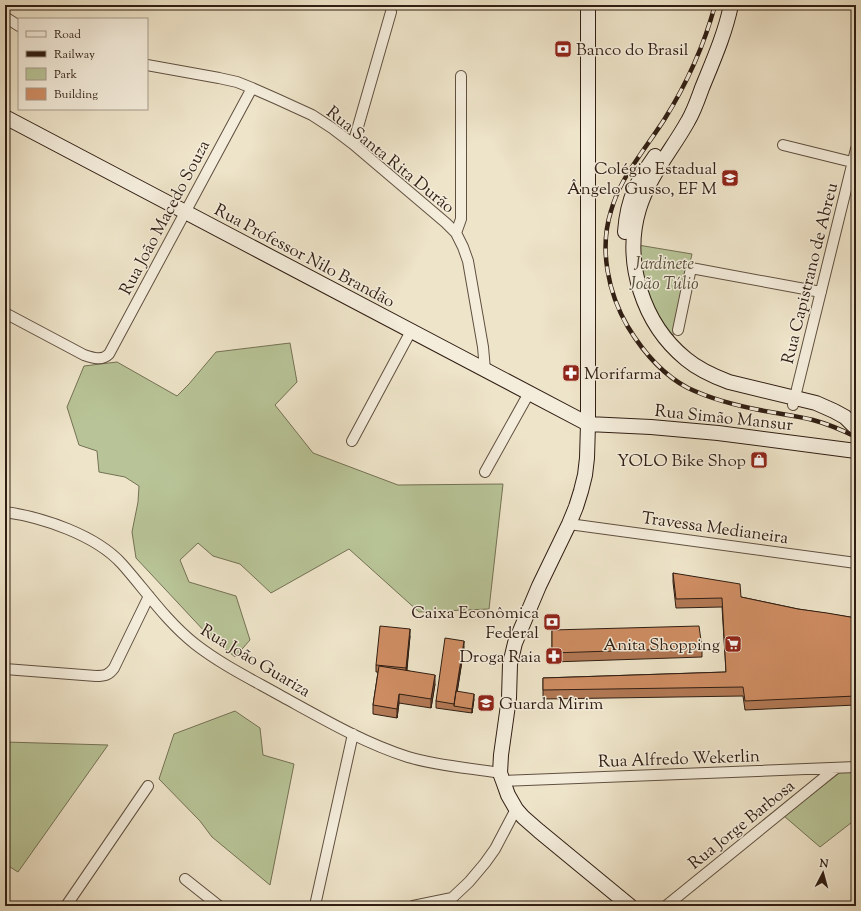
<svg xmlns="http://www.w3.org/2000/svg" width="861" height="911" font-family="'Sorts Mill Goudy',serif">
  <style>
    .green { fill: #b8c497; stroke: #747155 }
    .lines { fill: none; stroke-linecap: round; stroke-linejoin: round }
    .minor-casing { stroke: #605040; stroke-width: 12 }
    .secondary-casing { stroke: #301e13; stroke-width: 16 }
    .minor { stroke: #f4eddc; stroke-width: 10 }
    .secondary { stroke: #f4eddc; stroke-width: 14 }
    .rail-casing { stroke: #301e13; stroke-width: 4.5 }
    .rail { stroke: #f4eddc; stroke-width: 3; stroke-dasharray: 9; stroke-linecap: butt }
    .wall { fill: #b27955; stroke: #301e13 }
    .shaded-wall { fill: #916345; stroke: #301e13 }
    .building { fill: #cf8d63; stroke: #301e13 }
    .labels { text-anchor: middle; stroke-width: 3; stroke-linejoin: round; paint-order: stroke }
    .poi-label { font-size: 17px; fill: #301e13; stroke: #f4eddc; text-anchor: end }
    .street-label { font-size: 17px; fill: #301e13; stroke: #f4eddc }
    .park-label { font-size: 17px; font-style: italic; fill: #59503b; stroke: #f4eddc }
  </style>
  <rect width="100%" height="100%" fill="#eee4c9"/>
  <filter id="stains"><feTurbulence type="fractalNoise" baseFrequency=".005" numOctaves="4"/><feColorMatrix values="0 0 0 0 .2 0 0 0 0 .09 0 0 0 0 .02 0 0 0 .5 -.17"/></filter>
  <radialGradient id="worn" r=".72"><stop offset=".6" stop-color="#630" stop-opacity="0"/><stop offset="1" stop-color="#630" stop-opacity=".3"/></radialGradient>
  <path class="green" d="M638,245L692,254L672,339L647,296Z
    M290,343L297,382L275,405L313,453L398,485L503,484L489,609L419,612L349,549L271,593L240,564L213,556L198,543L180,560L189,582L236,596L250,640L235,657L207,634L136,558L132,532L138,502L139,486L125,477L99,472L97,451L79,445L67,407L84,366L117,362L177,396L189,384L216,352Z
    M235,711L260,728L263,755L294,764L270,885L212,837L200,821L159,779L174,734Z
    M5,742L108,745L18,872L7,865L5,868Z
    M842,771H856V819L820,847L784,816Z"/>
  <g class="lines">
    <defs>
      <path id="minor" d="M5,17L19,26
        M147,65L219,78L237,82L252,88L277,99L312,115L332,128L353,144L446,223L456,233L463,247L468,261L483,347L485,370
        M353,144L391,12
        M783,145L856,163
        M456,233L461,219V76
        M5,313L84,355C93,358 102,361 109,354L252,88
        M678,330L691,268L821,292
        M793,405L856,149
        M352,441L411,331
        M485,472L529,393
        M5,512C42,517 96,535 122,564C146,591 166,621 195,644C222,665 253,680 283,697C323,719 364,743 408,757C438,766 470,768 500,773
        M569,524L856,563
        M5,669L96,676C105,676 109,675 114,668L149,596
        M503,781L856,767
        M185,879L219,906
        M316,901L353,734
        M66,906L148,786
        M413,906L452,898L469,882L485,863L495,849L516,809
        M666,906L836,768"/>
      <path id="secondary" d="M588,5V424L587,458L585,475L581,491L576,507L569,524L539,586L515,643L510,664L509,698L501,755L500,773L503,781L508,795L516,809L523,817L539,831L630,906
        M731,5C725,34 713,61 702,88C698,99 694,111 688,121C672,150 649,176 639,209C623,262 643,324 686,359C699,370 713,376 729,382L816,403L834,411L845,417L856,428
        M5,117L588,424L651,427L718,433L856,451
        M625,232C626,218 629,202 635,189C640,177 648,167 655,156"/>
    </defs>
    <use href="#minor" class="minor-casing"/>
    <use href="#secondary" class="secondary-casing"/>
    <use href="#minor" class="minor"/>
    <use href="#secondary" class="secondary"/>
    <defs>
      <path id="rail" d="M715,5C704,46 686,85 664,120C651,140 636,159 624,180C619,189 614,200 611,211C599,249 608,293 628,327C642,350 663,375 688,388C715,401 746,408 776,413C788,415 801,417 813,420C828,424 842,430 856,437"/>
    </defs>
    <use href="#rail" class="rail-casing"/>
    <use href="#rail" class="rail"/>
  </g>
  <path class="wall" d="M673,573L741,597L798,609L856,618V705L745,710L743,696L543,699V678L726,672L722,607L676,608L673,582Z
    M552,630L702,648V657L552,662Z
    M410,636L407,670L435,684L431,708L399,703L397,718L373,714V705L378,672H376V665Z
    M464,648L457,692L474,699L472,713L436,708V701Z"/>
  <path class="shaded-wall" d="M410,629V636L406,675V668Z
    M464,641V648L455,706H454Z
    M435,675V684L431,708V699Z
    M399,694V703L397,718V709Z
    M474,694V699L472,713V709Z"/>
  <path class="building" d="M673,573L740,584L741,597L798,609L827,613L856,618V696L745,701L743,687L543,690V678L726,672L722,598L676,599Z
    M380,626L410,629L406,668L376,665Z
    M699,626L702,648L552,653V630Z
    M445,638L464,641L454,704L436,701Z
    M379,666L435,675L431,699L399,694L397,709L373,705Z
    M456,691L474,694L472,709L454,706Z"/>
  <defs>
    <symbol id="bank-square" viewBox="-11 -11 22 22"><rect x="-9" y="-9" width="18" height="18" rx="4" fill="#8f2418" stroke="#f4eddc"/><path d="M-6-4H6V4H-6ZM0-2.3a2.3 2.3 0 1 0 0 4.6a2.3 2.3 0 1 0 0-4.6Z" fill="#fff"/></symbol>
    <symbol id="school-square" viewBox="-11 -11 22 22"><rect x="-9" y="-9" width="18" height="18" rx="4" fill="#8f2418" stroke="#f4eddc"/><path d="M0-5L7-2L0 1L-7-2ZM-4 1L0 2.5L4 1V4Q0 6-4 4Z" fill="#fff"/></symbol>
    <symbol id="pharmacy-square" viewBox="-11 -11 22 22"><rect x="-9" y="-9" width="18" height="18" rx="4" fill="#8f2418" stroke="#f4eddc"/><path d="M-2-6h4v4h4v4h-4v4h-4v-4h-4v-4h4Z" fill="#fff"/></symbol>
    <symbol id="shop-square" viewBox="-11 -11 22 22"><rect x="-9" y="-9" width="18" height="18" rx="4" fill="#8f2418" stroke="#f4eddc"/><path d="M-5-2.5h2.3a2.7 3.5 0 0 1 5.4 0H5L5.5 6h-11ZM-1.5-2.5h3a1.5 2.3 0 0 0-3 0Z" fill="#fff"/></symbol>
    <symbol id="supermarket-square" viewBox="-11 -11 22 22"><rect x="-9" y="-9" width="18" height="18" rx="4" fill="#8f2418" stroke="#f4eddc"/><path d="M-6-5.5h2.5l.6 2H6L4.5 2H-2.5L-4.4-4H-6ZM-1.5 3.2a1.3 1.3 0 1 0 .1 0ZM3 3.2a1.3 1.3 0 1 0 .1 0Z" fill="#fff"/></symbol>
  </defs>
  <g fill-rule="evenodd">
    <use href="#bank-square" x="553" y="39" width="20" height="20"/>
    <use href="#school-square" x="720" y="168" width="20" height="20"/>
    <use href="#pharmacy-square" x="561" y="363" width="20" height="20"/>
    <use href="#shop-square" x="749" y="450" width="20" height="20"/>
    <use href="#bank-square" x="542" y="612" width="20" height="20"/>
    <use href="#supermarket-square" x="723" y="634" width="20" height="20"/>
    <use href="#pharmacy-square" x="544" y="646" width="20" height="20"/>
    <use href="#school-square" x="476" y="693" width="20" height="20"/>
  </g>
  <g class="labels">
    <g class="poi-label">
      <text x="576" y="55" text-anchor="start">Banco do Brasil</text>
      <text x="717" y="174">Colégio Estadual<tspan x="717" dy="20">Ângelo Gusso, EF M</tspan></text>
      <text x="584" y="379" text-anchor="start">Morifarma</text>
      <text x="746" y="466">YOLO Bike Shop</text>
      <text x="539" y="618">Caixa Econômica<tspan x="539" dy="20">Federal</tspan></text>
      <text x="720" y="650">Anita Shopping</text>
      <text x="541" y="662">Droga Raia</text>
      <text x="499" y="709" text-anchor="start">Guarda Mirim</text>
    </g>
    <g class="street-label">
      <text transform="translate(391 159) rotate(39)" y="6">Rua Santa Rita Durão</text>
      <text transform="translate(164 217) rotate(-62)" y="6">Rua João Macedo Souza</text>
      <text transform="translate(305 255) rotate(28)" y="6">Rua Professor Nilo Brandão</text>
      <text transform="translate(809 273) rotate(-76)" y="6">Rua Capistrano de Abreu</text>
      <text transform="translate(724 417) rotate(6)" y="6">Rua Simão Mansur</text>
      <text transform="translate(715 527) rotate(8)" y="6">Travessa Medianeira</text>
      <text transform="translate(256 660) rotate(31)" y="6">Rua João Guariza</text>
      <text transform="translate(679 758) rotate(-2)" y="6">Rua Alfredo Wekerlin</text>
      <text transform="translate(741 824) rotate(-39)" y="6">Rua Jorge Barbosa</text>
    </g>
    <g class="park-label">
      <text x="664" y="269">Jardinete<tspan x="664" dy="20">João Túlio</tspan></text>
    </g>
  </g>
  <rect width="861" height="911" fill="none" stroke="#eee4c9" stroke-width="20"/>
  <rect x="6" y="6" width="849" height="899" fill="none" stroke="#301e13" stroke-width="2"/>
  <rect x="10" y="10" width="841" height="891" fill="none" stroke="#301e13"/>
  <rect x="18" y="18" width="130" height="92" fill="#f4eddc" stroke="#a69a8c"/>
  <rect x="26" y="31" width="20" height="6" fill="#f4eddc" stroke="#a69a8c"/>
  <text x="54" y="38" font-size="12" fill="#301e13">Road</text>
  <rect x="26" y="51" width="20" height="6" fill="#301e13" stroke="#a69a8c"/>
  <text x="54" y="58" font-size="12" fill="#301e13">Railway</text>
  <rect x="26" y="68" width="20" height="12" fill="#b8c497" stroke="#a69a8c"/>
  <text x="54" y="78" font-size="12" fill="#301e13">Park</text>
  <rect x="26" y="88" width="20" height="12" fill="#cf8d63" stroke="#a69a8c"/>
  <text x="54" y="98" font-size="12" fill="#301e13">Building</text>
  <g transform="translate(823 873) rotate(6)" stroke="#f4eddc" stroke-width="3" paint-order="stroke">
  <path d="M0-3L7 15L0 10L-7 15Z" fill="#301e13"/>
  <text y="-6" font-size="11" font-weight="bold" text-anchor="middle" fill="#301e13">N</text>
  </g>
  <rect width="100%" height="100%" filter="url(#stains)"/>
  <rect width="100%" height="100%" fill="url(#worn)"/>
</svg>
